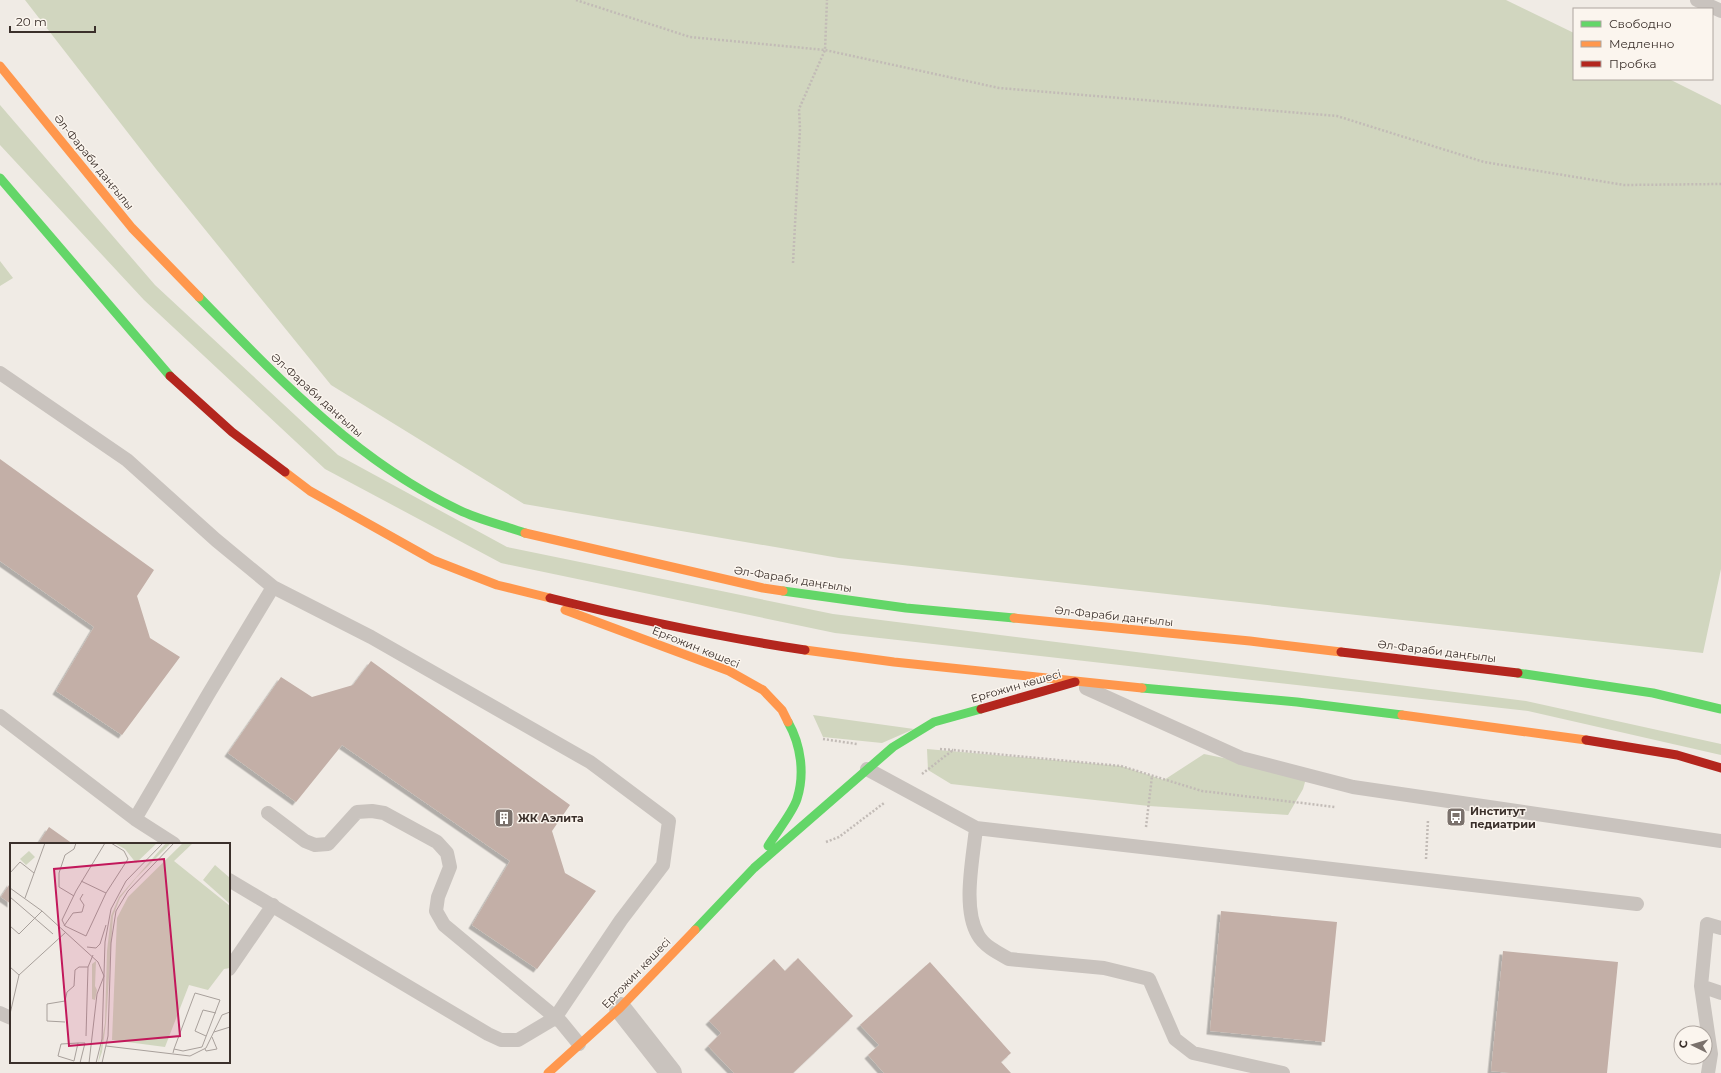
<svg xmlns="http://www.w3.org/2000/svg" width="1721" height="1073" font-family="Montserrat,sans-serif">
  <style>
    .green { fill: #d1d6bf }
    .building { fill: #c3afa7; filter: url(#shadow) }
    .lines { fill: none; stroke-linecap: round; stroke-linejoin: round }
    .path { stroke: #c2bbb6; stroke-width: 2.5; stroke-dasharray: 2 2; stroke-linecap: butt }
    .lane { stroke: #c9c3be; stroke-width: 14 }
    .street { stroke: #c9c3be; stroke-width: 22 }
    .fast { stroke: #63d668; stroke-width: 9 }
    .slow { stroke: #ff974d; stroke-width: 9 }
    .jam { stroke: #b3261e; stroke-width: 9 }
    .labels { text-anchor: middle; stroke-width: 3; stroke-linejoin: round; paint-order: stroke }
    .street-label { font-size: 11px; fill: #3b302b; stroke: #fbf5ee }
    .poi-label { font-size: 11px; font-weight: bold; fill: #3b302b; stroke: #fbf5ee; text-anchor: start }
    .inset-road { fill: none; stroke: #a8a09b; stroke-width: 1 }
    .view { fill: #c2185b; fill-opacity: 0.15; stroke: #c2185b; stroke-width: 2 }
    .inset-edge { fill: none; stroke: #3b302b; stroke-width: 2 }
  </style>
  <defs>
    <filter id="shadow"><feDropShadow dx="-3.5" dy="3.5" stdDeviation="0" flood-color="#0004"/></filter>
  </defs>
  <rect width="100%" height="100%" fill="#f0ebe5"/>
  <path class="green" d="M25,0H1506L1574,33V79H1669L1721,105V569L1703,653L839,558L524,504L331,385L156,169Z
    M0,105L155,285L338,455L507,547L833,614L1526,701L1721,744V755L1528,711L835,633L501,563L325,469L144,300L0,145Z
    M0,261L13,278L0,286Z
    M813,715L914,729L882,743L823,737Z
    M927,749L1121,766L1164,780L1204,754L1307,775L1303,789L1288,815L1149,806L951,784L928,770Z"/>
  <path class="building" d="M0,459L154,570L137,596L150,638L180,657L122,735L56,691L94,627L0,561Z
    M371,661L570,805L552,831L565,873L596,891L537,969L472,925L510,861L342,745L296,802L228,753L281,677L312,697L353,685Z
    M49,827L73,844H38Z
    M11,882V904L1,897Z
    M1221,911L1337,922L1325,1042L1210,1031Z
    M1503,951L1618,962L1607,1073H1510L1491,1071Z
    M798,958L853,1016L793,1073H734L708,1046L721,1033L709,1021L774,959L785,971Z
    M930,962L1011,1053L1001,1062L1011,1073H884L868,1055L879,1045L860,1025Z"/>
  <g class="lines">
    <path class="path" d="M576,0L690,37L825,50L999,88L1337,116L1484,162L1624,185L1721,184
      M793,263L800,129L799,109L825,50L827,0
      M823,739L857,744
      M940,749L953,750
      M922,774L953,750L1121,766L1202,791L1335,807
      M1146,827L1152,776
      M826,842L839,837L884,803
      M1426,859L1428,820"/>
    <path class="lane" d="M1697,0L1721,11
      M0,373L127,460L216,540L273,587L209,693L135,819
      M1086,688L1241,758L1353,787L1721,841
      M0,716L135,819L174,844
      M867,769L976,828L1637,904
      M268,813L305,841L315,845L328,844L357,812L372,811L384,813L437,842L447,853L450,867L438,897L436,911L444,925L561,1022L579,1044
      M976,828C973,859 962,908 978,935C984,946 998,953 1009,959L1104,968L1149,979L1175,1039L1193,1053L1283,1073
      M229,880L488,1034L501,1040H518L555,1018L621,920L663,865L669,821L590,762L371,637L273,587
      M1721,928L1707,924L1701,986L1721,993
      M229,969L273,905
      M1701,986L1711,1054L1708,1073
      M0,1013L11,1018"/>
    <path class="street" d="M620,1008L671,1073"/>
    <path class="fast" d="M0,178L170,376
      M199,297C278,378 356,461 459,510C479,520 503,525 525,533
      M783,591L906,608L1014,618
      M1518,673L1653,693L1721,709
      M1142,688L1297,702L1402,715
      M768,846C776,833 793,812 797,799C805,774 801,745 788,722
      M695,930L754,868L893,747L934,722L981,709"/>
    <path class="slow" d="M0,66L132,228L199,297
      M285,472L310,491L433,560L497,585L550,598
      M525,533L763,588L783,591
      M565,610L729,671L763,690L782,710L788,722
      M1014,618L1250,641L1341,652
      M805,650L894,662L1142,688
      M1402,715L1586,740
      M548,1073L620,1008L695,930"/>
    <path class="jam" d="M170,376L232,432L285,472
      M550,598C634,619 719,637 805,650
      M1341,652L1518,673
      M981,709L1075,682
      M1586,740L1677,755L1721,768"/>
  </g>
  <defs>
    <symbol id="bus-square" viewBox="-11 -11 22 22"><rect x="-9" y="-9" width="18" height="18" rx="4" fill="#7a716c" stroke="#fbf5ee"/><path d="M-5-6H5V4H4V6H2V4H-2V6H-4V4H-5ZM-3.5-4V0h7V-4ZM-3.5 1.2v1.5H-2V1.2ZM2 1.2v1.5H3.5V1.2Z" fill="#fff"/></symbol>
    <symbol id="building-square" viewBox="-11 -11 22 22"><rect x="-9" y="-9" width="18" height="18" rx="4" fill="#7a716c" stroke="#fbf5ee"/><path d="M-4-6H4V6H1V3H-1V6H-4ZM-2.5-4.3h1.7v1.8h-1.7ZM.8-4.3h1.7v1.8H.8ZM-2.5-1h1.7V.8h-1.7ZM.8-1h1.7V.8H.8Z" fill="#fff"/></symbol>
  </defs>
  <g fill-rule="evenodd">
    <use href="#bus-square" x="1445" y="806" width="22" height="22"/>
    <use href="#building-square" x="493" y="807" width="22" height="22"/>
  </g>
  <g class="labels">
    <g class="street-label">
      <text transform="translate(94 162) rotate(51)" y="4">Әл-Фараби даңғылы</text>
      <text transform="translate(317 395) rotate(42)" y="4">Әл-Фараби даңғылы</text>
      <text transform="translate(793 579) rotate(9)" y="4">Әл-Фараби даңғылы</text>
      <text transform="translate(1114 616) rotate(6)" y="4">Әл-Фараби даңғылы</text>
      <text transform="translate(696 647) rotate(22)" y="4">Ерғожин көшесі</text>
      <text transform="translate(1437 651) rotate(7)" y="4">Әл-Фараби даңғылы</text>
      <text transform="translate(1016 686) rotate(-16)" y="4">Ерғожин көшесі</text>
      <text transform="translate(636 973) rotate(-46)" y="4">Ерғожин көшесі</text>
    </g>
    <g class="poi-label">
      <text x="1470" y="815">Институт<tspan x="1470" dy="13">педиатрии</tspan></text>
      <text x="518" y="822">ЖК Аэлита</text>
    </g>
  </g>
  <g transform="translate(10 843)">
    <rect width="220" height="220" fill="#f0ebe5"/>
    <path d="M104,0H147L126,20L115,6ZM156,0H161L126,35L110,55L103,73L96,180L92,209L88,220L95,180L97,108L101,73L109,54ZM173,0H183L164,18L220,63V125L214,126L198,147L179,142L155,204L102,197L107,75L118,54ZM19,8L25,14L16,22L10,16ZM205,22L220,35V61L193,37ZM86,118L85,143L87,147L85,157L82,156V121Z" fill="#d1d6bf"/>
    <path class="inset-road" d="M95,0L66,48L52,77L55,83L76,93L96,50M0,30L10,19L24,30M71,38L96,50L118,16L114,8L101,0M0,45L32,68L88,119L94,133L87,151L79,220M64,53L49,44V30L55,12L64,6L66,0M0,54L43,91M15,55L35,0M0,83L9,91L32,68M54,83L63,70L72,69L74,62L70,56L73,51M77,104L86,105L90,101L96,82M0,124L9,132L0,171M9,132L56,89M55,179L37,178V161L55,158L57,149L64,143L65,127L69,124H78M204,189L220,184M76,193L78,124L83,112M196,193L185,188L193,167L206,170M68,200L51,201L48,213L64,218L68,200H75L70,220M96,203L180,213L196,205L212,172L220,169M195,206L196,208L207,206L202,194M163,210L164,206L185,150L210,157L192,204L173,208L164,206M86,220L92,196L95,99L101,66L116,38L153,0M92,220L98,193L101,100L106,68L118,48L164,0"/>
    <path class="view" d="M154,16L170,193L59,203L44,26Z"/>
    <rect width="220" height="220" class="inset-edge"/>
  </g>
  <rect x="1573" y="8" width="140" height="72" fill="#fbf5ee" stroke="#aea6a0"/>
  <rect x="1581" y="21" width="20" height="6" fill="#63d668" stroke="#aea6a0"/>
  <text x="1609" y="28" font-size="12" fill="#3b302b">Свободно</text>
  <rect x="1581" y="41" width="20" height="6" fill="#ff974d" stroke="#aea6a0"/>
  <text x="1609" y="48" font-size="12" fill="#3b302b">Медленно</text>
  <rect x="1581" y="61" width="20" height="6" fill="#b3261e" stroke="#aea6a0"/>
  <text x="1609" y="68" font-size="12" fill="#3b302b">Пробка</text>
  <g transform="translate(1693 1045) rotate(275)"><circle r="19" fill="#fbf5ee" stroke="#aea6a0"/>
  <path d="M0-3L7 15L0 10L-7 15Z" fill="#7a716c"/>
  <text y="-6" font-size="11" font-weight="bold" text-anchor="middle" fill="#3b302b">С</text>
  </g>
  <path d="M10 26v6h85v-6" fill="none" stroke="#3b302b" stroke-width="2"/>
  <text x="16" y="26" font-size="12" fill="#3b302b" stroke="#fbf5ee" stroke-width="3" paint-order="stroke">20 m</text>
</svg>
